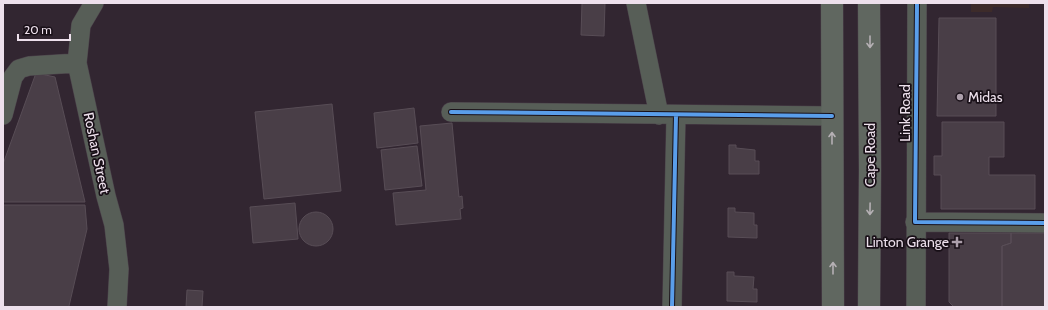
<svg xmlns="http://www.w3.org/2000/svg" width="1048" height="310" font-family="Cabin,sans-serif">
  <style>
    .medical { fill: #3d2b2a }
    .building { fill: #493e47; stroke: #584d56 }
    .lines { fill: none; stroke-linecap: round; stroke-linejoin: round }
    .minor-casing { stroke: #4b414a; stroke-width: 20 }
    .major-casing { stroke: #4b414a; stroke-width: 23 }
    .minor { stroke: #575e57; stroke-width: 19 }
    .major { stroke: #606760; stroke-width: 22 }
    .cycleway-casing { stroke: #180f17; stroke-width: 6 }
    .cycleway { stroke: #5a9eea; stroke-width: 4 }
    .oneway { stroke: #b5b0b4 }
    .poi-dot { fill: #ac9fab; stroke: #180f17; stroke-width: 1.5 }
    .labels { text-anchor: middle; stroke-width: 3.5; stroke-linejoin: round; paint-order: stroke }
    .poi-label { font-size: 14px; fill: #ede0ec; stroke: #180f17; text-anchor: start }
    .street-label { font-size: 14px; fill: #ede0ec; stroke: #180f17 }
  </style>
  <rect width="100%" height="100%" fill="#322631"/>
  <path class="medical" d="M971,3H1029V8L993,7L992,12H971Z"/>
  <path class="building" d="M582,3H605L604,36L581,35Z
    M939,18H996V116H937Z
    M36,73L55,77L85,202H3V164Z
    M332,104L341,191L264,199L255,112Z
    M414,108L418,143L377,148L374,113Z
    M942,122H1004V157H989V175H1035V209H941V175H934V156H942Z
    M452,123L459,197L462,196L463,208L460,209L461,219L396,225L393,193L426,190L420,126Z
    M729,145H736V148L755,150V161H759V174H729Z
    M417,146L422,186L385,190L381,150Z
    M295,203L298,239L253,243L250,207Z
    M3,205H85L87,229L69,306L68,307H3Z
    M728,208H735V212L754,213V225H757V238L728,237Z
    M299 229a17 17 0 1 1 34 0a17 17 0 1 1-34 0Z
    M949,233H1011V243L1002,246V307H954L949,302Z
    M1011,233H1045V307H1002V246L1011,243Z
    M727,272H734V276L754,277L753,289H757V302L727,301Z
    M187,290L203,291L202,307H186Z"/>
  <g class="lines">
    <defs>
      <path id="minor" d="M94,3L81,25L77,63L106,196L114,225L119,269L117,307
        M636,3L659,115
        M451,112L832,116
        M3,115L13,77L19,69L29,66L77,63
        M915,222L1045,223
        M672,307L676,115
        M916,307L917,3"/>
      <path id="major" d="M832,3L833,307
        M869,307L870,170L869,3"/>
    </defs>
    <use href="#minor" class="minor-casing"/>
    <use href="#major" class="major-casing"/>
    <use href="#minor" class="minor"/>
    <use href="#major" class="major"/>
    <defs>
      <path id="cycleway" d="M917,3L915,222L1045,223
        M451,112L832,116
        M672,307L676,115"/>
    </defs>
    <use href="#cycleway" class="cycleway-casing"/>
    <use href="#cycleway" class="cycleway"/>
  </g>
  <defs><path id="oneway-shaft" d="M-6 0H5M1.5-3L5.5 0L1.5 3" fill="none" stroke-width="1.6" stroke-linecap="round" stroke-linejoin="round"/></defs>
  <g class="oneway">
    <use href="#oneway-shaft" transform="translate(870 42) rotate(90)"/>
    <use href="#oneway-shaft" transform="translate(832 138) rotate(-90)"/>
    <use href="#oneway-shaft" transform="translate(870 209) rotate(91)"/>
    <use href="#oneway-shaft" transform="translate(833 268) rotate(-90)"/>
  </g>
  <g class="poi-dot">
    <circle cx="960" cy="97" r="4"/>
    <path d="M955 236h4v4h4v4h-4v4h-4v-4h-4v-4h4z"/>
  </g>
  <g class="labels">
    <g class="poi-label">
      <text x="968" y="102">Midas</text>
      <text x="949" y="247" text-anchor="end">Linton Grange</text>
    </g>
    <g class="street-label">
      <text transform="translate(905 113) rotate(-90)" y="5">Link Road</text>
      <text transform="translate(97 153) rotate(78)" y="5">Roshan Street</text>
      <text transform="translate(870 155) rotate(-90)" y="5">Cape Road</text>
    </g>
  </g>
  <rect width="1048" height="310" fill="none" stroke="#ede0ec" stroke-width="8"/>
  <path d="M18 34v6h52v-6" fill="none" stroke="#ede0ec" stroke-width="2"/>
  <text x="24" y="34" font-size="12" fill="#ede0ec" stroke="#180f17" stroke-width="3" paint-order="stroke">20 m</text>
</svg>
